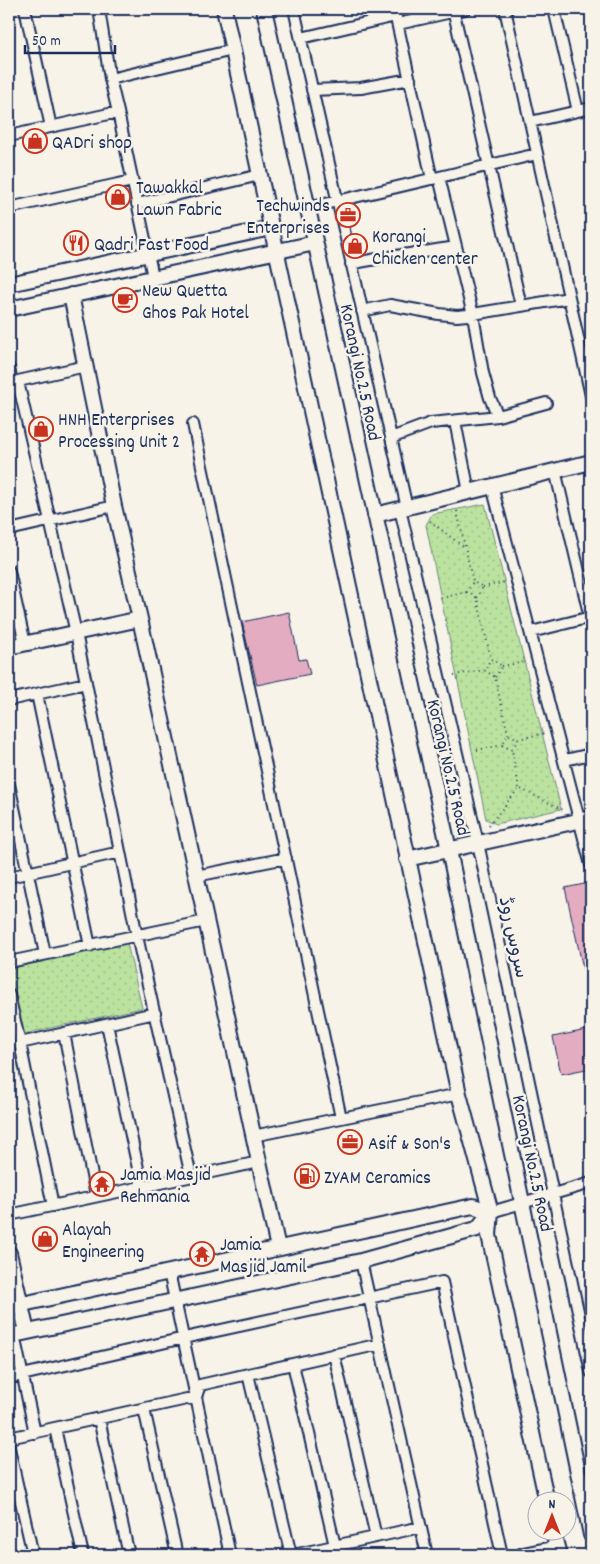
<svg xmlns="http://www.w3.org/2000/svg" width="600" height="1564" font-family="Dekko,'Playpen Sans Arabic',sans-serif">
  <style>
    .grass { fill: url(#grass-dots); stroke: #6b897e }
    .building { fill: #e3acc0; stroke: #1b2f5e }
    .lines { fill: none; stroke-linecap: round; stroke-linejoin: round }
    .street-casing { stroke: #1b2f5e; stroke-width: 14 }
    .secondary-casing { stroke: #1b2f5e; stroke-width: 18 }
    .path { stroke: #1b2f5e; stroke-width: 2; stroke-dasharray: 1 4; stroke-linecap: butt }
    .street { stroke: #f7f3e8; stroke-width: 10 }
    .secondary { stroke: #f7f3e8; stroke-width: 14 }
    .labels { text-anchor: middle; stroke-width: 5; stroke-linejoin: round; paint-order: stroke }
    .poi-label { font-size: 19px; fill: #1b2f5e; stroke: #f7f3e8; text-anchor: start }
    .street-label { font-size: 19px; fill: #1b2f5e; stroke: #f7f3e8 }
  </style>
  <defs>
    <pattern id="grass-dots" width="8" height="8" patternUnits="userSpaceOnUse" patternTransform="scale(1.25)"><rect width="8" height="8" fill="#bbe39f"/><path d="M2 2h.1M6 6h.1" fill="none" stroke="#a0c38b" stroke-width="1.8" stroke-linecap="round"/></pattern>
  </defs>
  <rect width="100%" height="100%" fill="#f7f3e8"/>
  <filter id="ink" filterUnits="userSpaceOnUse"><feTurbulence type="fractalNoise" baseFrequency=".02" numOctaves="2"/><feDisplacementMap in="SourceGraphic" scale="10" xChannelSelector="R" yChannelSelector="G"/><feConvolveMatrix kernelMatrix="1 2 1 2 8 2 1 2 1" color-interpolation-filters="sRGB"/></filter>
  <g filter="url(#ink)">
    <path class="grass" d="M485,504L561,809L496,824L486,819L426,525L432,514Z
      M127,943L142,1008L23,1034L9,969Z"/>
    <path class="building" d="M289,612L299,660L306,659L310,674L257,685L242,622Z
      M589,883L591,893V986H587L565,888Z
      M591,1029V1068L561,1074L553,1037Z"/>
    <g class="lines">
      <defs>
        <path id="street" d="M25,9L51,127
          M99,9L110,79L118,112L153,277
          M294,9L407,508
          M394,9L432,179
          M453,9L521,306
          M505,9L591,396
          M554,9L578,111
          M398,24L465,9
          M301,38L396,16
          M110,79L233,50
          M312,90L361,88L410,79
          M530,122L591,108
          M9,136L118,112
          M439,177L473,315L483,373L490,398L498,416
          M137,204L260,175
          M9,208L132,181
          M308,208L537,154
          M351,264C386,256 421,253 456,247
          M362,311L390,305L439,314L457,316L467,315L569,298
          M9,368L12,383
          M18,382L76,633L137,936L191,1176
          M9,383L86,366
          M455,421L469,492
          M193,424L341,1118
          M391,438L431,423L498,416L546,403
          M555,470L591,622
          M492,486L591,865
          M400,509L478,843L591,1372
          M9,530L114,506
          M9,571L25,644
          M531,632L591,617
          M37,694L90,946
          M9,700L86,683
          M565,760L591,754
          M9,784L45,954
          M196,876L286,858
          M9,877L120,852
          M9,962L206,921
          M9,995L20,1043L155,1013
          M107,1024L142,1187
          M64,1033L96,1196
          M20,1043L53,1206
          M253,1136L459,1094
          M491,1212L591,1183
          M9,1215L259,1162
          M361,1261L427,1555
          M169,1272L230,1555
          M14,1335L35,1433
          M334,1354L376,1537
          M293,1364L335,1546
          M248,1374L291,1555
          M9,1378L184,1338L442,1282L502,1555
          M144,1409L177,1555
          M99,1419L129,1555
          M55,1428L83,1555
          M9,1438L196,1397L200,1385L380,1344
          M9,1448L33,1555
          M293,1555L421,1527"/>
        <path id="secondary" d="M224,9L459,1094L491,1212L489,1235L547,1502
          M264,9L449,850L591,1535
          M9,284L271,228
          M71,295L114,506L140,619L278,1248
          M9,309L315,243
          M375,515L591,462
          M9,647L140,619
          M407,859L591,818
          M9,1253L27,1332
          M9,1307L473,1206L491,1212L477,1229L361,1261L9,1336
          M553,1532L559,1555
          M523,1555L557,1548"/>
      </defs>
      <use href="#street" class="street-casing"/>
      <use href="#secondary" class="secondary-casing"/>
      <path class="path" d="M457,511L473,582
        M430,521L465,548
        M483,587L505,582
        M441,598L467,592
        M477,598L483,587L473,582L467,592L477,598L491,659
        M502,666L525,662
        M454,675L484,670
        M495,677L502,666L491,659L484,670L495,677L508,734
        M518,739L545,733
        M477,750L502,745
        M512,750L502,745L508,734L518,739L512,750L519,788
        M489,825L519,788L563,810"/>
      <use href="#street" class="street"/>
      <use href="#secondary" class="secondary"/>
    </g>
  </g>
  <defs>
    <symbol id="shop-ring" viewBox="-11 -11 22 22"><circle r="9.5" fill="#f7f3e8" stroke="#c8321e" stroke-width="1.5"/><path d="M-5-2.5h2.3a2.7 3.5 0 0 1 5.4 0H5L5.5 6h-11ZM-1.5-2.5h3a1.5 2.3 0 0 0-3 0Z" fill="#c8321e"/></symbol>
    <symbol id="office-ring" viewBox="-11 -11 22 22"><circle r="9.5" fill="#f7f3e8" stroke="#c8321e" stroke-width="1.5"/><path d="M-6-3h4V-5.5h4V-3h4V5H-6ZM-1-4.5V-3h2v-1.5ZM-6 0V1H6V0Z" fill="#c8321e"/></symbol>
    <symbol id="restaurant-ring" viewBox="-11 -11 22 22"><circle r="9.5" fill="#f7f3e8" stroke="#c8321e" stroke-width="1.5"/><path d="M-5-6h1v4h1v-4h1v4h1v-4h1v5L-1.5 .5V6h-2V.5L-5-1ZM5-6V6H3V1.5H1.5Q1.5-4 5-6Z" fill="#c8321e"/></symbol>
    <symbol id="cafe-ring" viewBox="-11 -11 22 22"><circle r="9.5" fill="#f7f3e8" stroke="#c8321e" stroke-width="1.5"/><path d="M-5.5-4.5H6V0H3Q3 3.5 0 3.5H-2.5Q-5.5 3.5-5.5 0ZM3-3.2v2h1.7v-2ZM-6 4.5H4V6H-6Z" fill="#c8321e"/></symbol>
    <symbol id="fuel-ring" viewBox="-11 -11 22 22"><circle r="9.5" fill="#f7f3e8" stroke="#c8321e" stroke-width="1.5"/><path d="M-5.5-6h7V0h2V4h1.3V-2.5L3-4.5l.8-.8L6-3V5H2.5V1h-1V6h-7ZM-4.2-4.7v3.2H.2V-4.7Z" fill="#c8321e"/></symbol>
    <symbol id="temple-ring" viewBox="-11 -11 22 22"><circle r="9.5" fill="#f7f3e8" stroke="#c8321e" stroke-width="1.5"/><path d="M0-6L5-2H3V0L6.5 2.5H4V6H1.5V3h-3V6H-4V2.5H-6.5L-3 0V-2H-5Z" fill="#c8321e"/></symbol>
  </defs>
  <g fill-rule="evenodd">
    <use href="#shop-ring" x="21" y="127" width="28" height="28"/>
    <use href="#shop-ring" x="104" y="183" width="28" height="28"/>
    <use href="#office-ring" x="334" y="201" width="28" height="28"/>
    <use href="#restaurant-ring" x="62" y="229" width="28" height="28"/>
    <use href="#shop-ring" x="341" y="232" width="28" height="28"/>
    <use href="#cafe-ring" x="111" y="286" width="28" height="28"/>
    <use href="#shop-ring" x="27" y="415" width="28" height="28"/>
    <use href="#office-ring" x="336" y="1128" width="28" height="28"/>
    <use href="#fuel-ring" x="293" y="1162" width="28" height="28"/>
    <use href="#temple-ring" x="88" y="1170" width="28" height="28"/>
    <use href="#shop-ring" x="31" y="1225" width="28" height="28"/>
    <use href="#temple-ring" x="188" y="1240" width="28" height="28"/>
  </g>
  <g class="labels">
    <g class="poi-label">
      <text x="52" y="148">QADri shop</text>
      <text x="136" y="193">Tawakkal<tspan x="136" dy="22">Lawn Fabric</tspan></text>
      <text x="330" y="211" text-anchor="end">Techwinds<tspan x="330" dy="22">Enterprises</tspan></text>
      <text x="372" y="242">Korangi<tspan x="372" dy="22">Chicken center</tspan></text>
      <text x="94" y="250">Qadri Fast Food</text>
      <text x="142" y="296">New Quetta<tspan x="142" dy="22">Ghos Pak Hotel</tspan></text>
      <text x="58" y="425">HNH Enterprises<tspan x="58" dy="22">Processing Unit 2</tspan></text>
      <text x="368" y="1149">Asif &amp; Son's</text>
      <text x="120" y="1180">Jamia Masjid<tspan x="120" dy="22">Rehmania</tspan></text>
      <text x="324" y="1183">ZYAM Ceramics</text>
      <text x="62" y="1235">Alayah<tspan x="62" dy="22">Engineering</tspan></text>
      <text x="220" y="1250">Jamia<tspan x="220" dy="22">Masjid Jamil</tspan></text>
    </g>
    <g class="street-label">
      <text transform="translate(362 372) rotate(78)" y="7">Korangi No.2.5 Road</text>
      <text transform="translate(450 767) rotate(77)" y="7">Korangi No.2.5 Road</text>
      <text transform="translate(515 937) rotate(78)" y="7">سروس روڈ</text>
      <text transform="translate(534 1163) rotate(78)" y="7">Korangi No.2.5 Road</text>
    </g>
  </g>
  <rect width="600" height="1564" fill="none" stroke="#f7f3e8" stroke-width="30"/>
  <rect x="15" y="15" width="570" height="1534" fill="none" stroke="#1b2f5e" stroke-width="2" filter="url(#ink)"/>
  <g transform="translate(552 1516)"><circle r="24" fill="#f7f3e8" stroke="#9fa5b1"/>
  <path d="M0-4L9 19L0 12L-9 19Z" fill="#c8321e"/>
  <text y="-8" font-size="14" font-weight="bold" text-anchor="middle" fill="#1b2f5e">N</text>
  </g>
  <path d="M25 45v8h90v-8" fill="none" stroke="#1b2f5e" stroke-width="2.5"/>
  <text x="32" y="45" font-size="15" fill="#1b2f5e" stroke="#f7f3e8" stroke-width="4" paint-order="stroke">50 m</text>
</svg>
